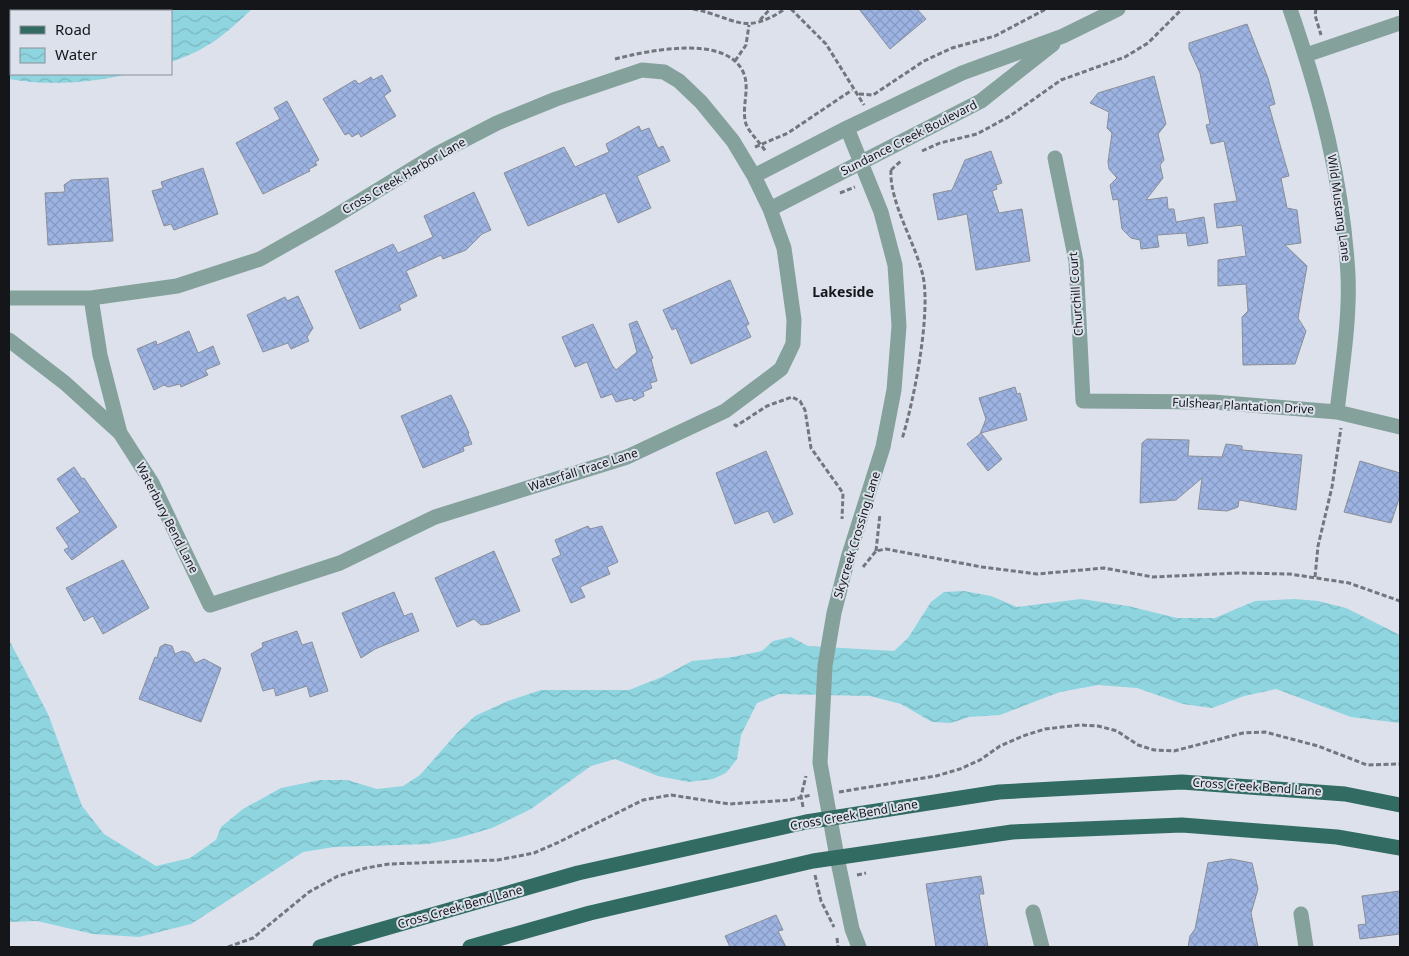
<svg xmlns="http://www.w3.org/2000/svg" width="1409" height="956" font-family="'Noto Sans',sans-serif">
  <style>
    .water { fill: url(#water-waves) }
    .building { fill: url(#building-cross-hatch); stroke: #898e98 }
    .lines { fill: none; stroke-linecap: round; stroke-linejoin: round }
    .path { stroke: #72767d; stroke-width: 3; stroke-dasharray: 5 2.5; stroke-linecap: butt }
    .minor { stroke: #84a19b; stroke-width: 15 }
    .major { stroke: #326b62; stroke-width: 15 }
    .labels { text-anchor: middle; stroke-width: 4; stroke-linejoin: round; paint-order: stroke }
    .street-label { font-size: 12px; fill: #14161a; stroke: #dce1ec }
    .neighbourhood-label { font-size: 14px; font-weight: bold; fill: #14161a; stroke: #dce1ec }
  </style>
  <defs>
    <pattern id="water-waves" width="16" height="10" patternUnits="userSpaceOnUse" patternTransform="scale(1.25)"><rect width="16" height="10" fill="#8ed5e0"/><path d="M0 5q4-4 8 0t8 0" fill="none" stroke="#7ab6c0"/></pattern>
    <pattern id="building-cross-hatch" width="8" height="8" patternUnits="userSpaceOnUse" patternTransform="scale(1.25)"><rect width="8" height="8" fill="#9db3e2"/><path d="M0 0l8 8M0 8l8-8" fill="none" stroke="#8699c1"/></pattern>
  </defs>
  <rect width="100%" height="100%" fill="#dce1ec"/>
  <path class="water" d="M9,9H252C224,35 209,49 171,62V11H11V74H129C89,83 50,86 9,79Z
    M964,591L991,596L1017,607L1081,599L1128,606L1177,618H1215L1255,601L1294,599L1318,601L1346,608L1400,635V723L1351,717L1276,689L1244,696L1212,708L1183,704L1137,688L1098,685L1060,692L1000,715L969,717L951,723L932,722L901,704L870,696L779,694L757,703L741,735L737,759L726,773L713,779L689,782L658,776L615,759L591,766L531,809L492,828L458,838L428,844L334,847L303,852L191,924L139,937L93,934L37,921L9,922V640L48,714L82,806L104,834L156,866L190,858L216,840L221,827L243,809L281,788L320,780H347L377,789L403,786L420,775L456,734L475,716L508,701L541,690H629L662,677L692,661L733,657L762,651L773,641L791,637L808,646L894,651L908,638L931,602L944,592Z"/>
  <path class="building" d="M859,9H917L926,19L890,49Z
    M1247,24L1268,78L1275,104L1269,106L1289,176L1281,178L1287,208L1297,210L1301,243L1285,245L1307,266L1298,318L1306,331L1295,364L1243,365L1242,317L1248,311L1246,284L1218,286V260L1246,256L1242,225L1217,228L1214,204L1237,201L1224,141L1211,144L1206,125L1210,124L1200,73L1189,49V43Z
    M382,75L391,91L384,96L396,116L361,137L359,133L352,137L349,133L345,135L323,99L355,80L359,84L371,77L373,80Z
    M1154,76L1166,124L1158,134L1164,160L1160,165L1163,178L1146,200L1167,197L1168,209H1174L1176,222L1204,217L1208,243L1188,246L1186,233L1157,235L1159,247L1141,249L1140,240L1131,238L1122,229L1118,199L1113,200L1110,185L1117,178L1109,169L1108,162L1112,133L1107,128L1109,112L1090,103L1098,93Z
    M287,101L319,160L315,162L317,165L309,169L310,171L263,194L236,143L280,119L274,108Z
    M639,126L641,131L649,128L658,148L663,146L670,161L637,176L651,208L618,223L605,193L528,226L504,173L564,147L575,167L609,152L606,144Z
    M991,151L1002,183L996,185L997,189L992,191L999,213L1022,209L1030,261L976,270L967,214L938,220L933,194L952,190L965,160Z
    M203,168L218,214L174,230L171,224L164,226L152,191L163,188L161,182Z
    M108,178L113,241L48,245L45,193L65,192L64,185L71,180Z
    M474,192L491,230L482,234L466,250L443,259L441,255L406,271L417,296L399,305L401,310L360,329L335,271L393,244L398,253L433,237L424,216Z
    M730,280L749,324L746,326L751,337L691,364L676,328L672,330L663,310Z
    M298,296L313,328L307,337L309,341L291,349L288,343L263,352L247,315L285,297L287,301Z
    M637,321L653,358L651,359L657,381L650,383L652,388L643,392L644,396L634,401L632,398L616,402L612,394L601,398L587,362L575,367L562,337L593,324L612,365L616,370L637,352L629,324Z
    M189,331L198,353L213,346L220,364L205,370L208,375L181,387L180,384L168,387L164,385L154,390L137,349L156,341L157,345Z
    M1015,387L1017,394L1020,393L1027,420L981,433L1002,459L988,471L967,444L980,434L986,419L979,398Z
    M451,395L469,433L468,434L472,444L463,447L464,451L423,468L401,416Z
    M1147,439L1189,440L1188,456L1222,457L1226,444L1242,446V450L1302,455L1296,510L1239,500L1238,507L1227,511L1198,509L1202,478L1176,500L1140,503L1142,443Z
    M766,451L793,514L774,523L768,511L735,524L716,473Z
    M1360,461L1400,473V496L1391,523L1344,512Z
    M74,467L82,479L84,478L117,527L72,560L64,550L69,547L56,528L80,512L57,479Z
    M588,526L590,529L602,526L618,562L607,567L610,574L580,587L585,597L571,603L552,559L561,555L555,540Z
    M494,551L520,611L489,624L481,625L474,619L457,627L435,578Z
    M123,560L149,608L103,634L93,616L84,621L66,588Z
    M394,592L404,616L412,613L419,631L375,649L361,658L342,613Z
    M297,631L302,645L312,642L328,691L310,697L307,686L276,696L274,688L263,691L251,654L263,647L262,643Z
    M165,644L172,646L175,654L182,651L189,653L195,663L204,659L221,668L201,722L139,699L155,657L157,658L160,647Z
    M1231,859L1252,863L1258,889L1251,913L1258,947H1188L1190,936L1195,929L1208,863Z
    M981,876L984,894H979L988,947H936L926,884Z
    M1400,891V934L1360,939L1358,925L1366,924L1362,896Z
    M776,915L783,930L778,931L786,947H730L725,936Z"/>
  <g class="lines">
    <path class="path" d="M693,9C735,17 743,37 785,9
      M791,9L826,44L864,105
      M1316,9L1315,15L1321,35
      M760,20L770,9
      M615,59C647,51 728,33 744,74C750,90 741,108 746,124C750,134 760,142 766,152
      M735,61L746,45L749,25
      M859,94L873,95L924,61L952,48L995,36L1046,9
      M755,147L788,133L852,90
      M922,151L940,143L977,134L1010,116L1061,80L1125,57L1148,43L1182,9
      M891,170C889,202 916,244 923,276C931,314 914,401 902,439
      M891,170L901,161
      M840,193L855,187
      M734,424L736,426L767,406L792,397L800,401L805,410L811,448L843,493L842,519
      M876,551L880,514
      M863,567L876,551L886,549L982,567L1037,574L1104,568L1153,577L1238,573L1290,574L1349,583L1400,601
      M1315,577L1318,546L1332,487L1341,428
      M839,792L936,776L960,769L980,760L1000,746L1023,736L1045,729L1080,725L1098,726L1117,731L1138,745L1154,750L1174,751L1243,733L1265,732L1318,746L1367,765L1400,764
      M803,807L801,796L806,776
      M815,875L821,901L834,927
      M857,875L866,873
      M837,938L838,947
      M228,947L253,938L309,892L338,876L366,868L389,864L498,860L534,853L557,843L643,800L671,795L729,804L790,800L811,795"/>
    <path class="minor" d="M1290,9C1320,96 1343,183 1348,275C1350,320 1342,367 1337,412
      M1306,55L1400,23
      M847,128L881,212L895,265L899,326L894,390L883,447L848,558L834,613L825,666L820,763L837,857L852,929L859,947
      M1055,158L1076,261L1083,401L1213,402L1337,412L1400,427
      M754,176L847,128L962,73L1063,36L1118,9
      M770,209L981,101L1053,44
      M9,298H91L177,286L260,259L329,220L437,154L497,123L556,99L642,70L664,72L679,81L701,102L733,141L754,176L770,209L784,248L794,320L793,344L781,369L725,411L627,457L435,517L340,563L210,605L152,483L120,433L100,355L91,298
      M9,340L65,383L120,433
      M1033,912L1042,947
      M1301,914L1306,947"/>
    <path class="major" d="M320,947L578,873L806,822L999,792L1182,782L1345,794L1400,805
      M470,947L590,913L813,861L1012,832L1182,825L1337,837L1400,848"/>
  </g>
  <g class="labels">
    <g class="street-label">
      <text transform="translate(909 138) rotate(-27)" y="4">Sundance Creek Boulevard</text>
      <text transform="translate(404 176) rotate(-30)" y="4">Cross Creek Harbor Lane</text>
      <text transform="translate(1339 208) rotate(82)" y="4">Wild Mustang Lane</text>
      <text transform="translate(1076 294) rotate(-94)" y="4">Churchill Court</text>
      <text transform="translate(1243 406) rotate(3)" y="4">Fulshear Plantation Drive</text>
      <text transform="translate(583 470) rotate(-18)" y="4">Waterfall Trace Lane</text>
      <text transform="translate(167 518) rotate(63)" y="4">Waterbury Bend Lane</text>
      <text transform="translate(857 535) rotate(-73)" y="4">Skycreek Crossing Lane</text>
      <text transform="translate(1257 787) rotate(4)" y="4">Cross Creek Bend Lane</text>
      <text transform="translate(854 815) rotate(-10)" y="4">Cross Creek Bend Lane</text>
      <text transform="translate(460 907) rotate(-16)" y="4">Cross Creek Bend Lane</text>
    </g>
    <g class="neighbourhood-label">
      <text x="843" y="297">Lakeside</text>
    </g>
  </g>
  <rect width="1409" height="956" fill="none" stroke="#14161a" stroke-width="20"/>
  <rect x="10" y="10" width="162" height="65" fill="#dce1ec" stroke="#8c9098"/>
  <rect x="20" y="26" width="25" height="8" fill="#326b62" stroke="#8c9098"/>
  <text x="55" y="35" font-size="15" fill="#14161a">Road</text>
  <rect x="20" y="48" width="25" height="15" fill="url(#water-waves)" stroke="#8c9098"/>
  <text x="55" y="60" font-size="15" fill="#14161a">Water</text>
</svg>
